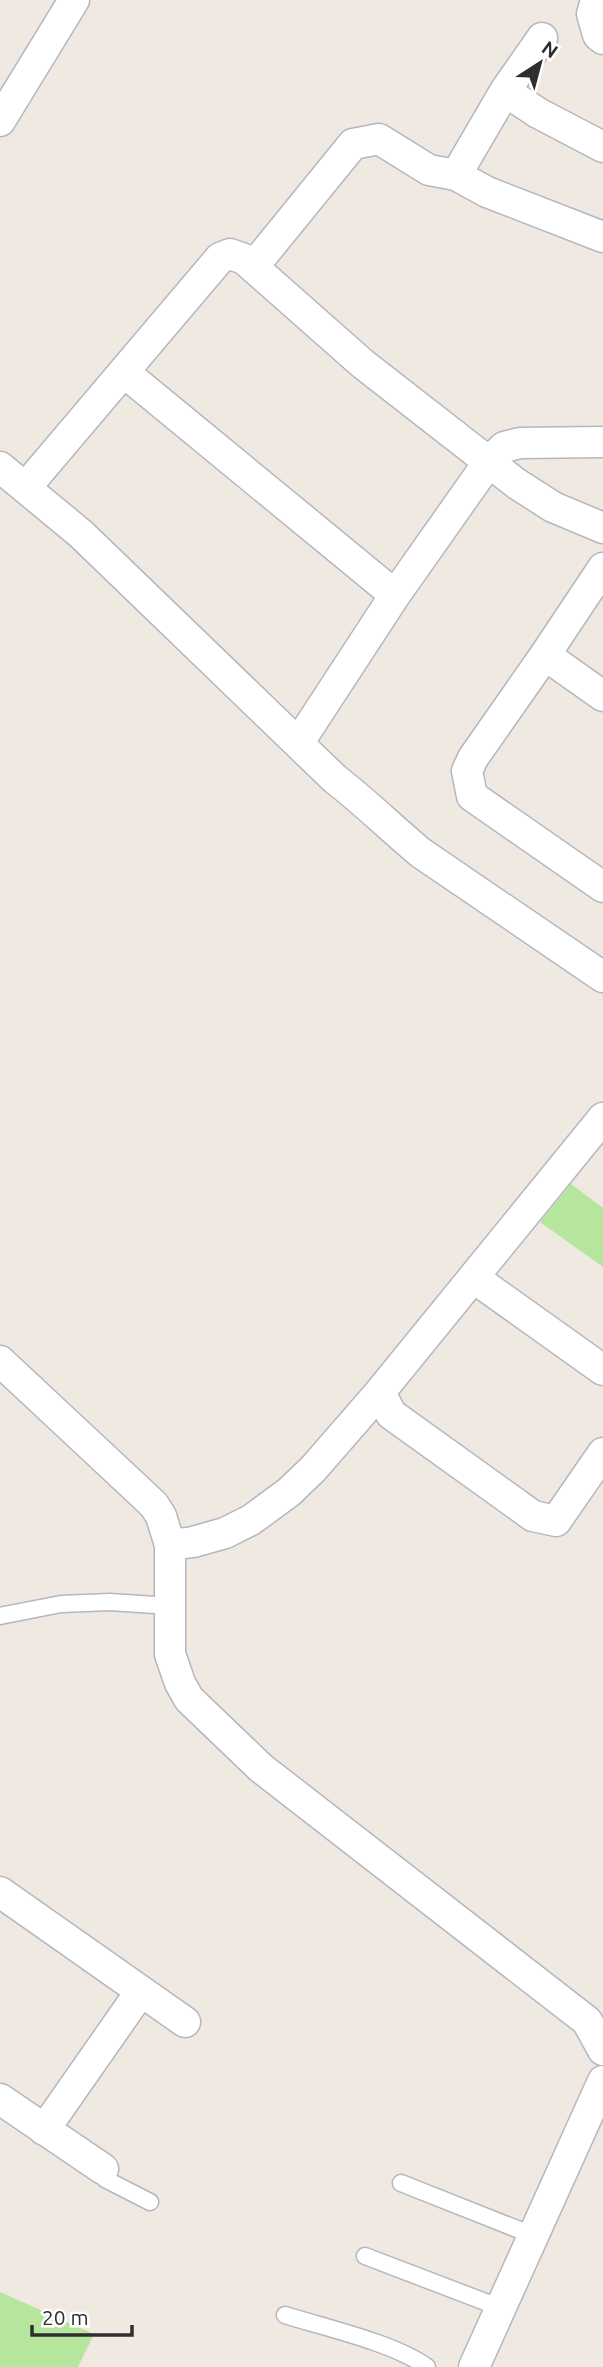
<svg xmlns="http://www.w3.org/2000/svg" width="603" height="2367" font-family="Ubuntu,sans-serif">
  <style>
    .green { fill: #b6e59e }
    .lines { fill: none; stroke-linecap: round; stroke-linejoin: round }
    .lane-casing { stroke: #b4b7c1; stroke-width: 19 }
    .street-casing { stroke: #b4b7c1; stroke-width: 33 }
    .lane { stroke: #fff; stroke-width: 16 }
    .street { stroke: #fff; stroke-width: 30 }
  </style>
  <rect width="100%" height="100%" fill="#efe9e1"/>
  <path class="green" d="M571,1184L603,1208V1267L540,1222Z
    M0,2292L94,2334L78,2367H0Z"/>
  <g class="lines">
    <defs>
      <path id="lane" d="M0,1616L61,1604L110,1602L170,1606
        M103,2169L105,2179L150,2202
        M401,2183L532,2235
        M365,2256L501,2308
        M285,2315C326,2328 394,2343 427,2367"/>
      <path id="street" d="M596,0L592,14L598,35L603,39
        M505,91L542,38
        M0,121L74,0
        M456,175L505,91L538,113L603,147
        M253,267L353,144L379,139L429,170L456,175L487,192L603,237
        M125,373L395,595
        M0,467L81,534L335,779C365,802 392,829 421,853L603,977
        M26,487L220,258L230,254L244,259L363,364L517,484L553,507L603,528
        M603,568L545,655L473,758L467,771L472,796L603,887
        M545,655L603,696
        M299,742L395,595L488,463L504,447L520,443L603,442
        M474,1278L603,1370
        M0,1361L137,1489L154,1505L161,1516L170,1545V1654L180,1683L189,1699L261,1768L587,2021L603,2050
        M380,1392L391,1414L533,1516L556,1521L603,1453
        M170,1545L193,1542L225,1533L251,1520L289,1492L313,1469L380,1392L603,1118
        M0,1892L185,2022
        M0,2099L103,2169
        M44,2130L141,1991
        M474,2367L603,2081"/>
    </defs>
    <use href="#lane" class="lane-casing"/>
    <use href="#street" class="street-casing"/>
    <use href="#lane" class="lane"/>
    <use href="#street" class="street"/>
  </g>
  <g transform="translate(540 63) rotate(36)" stroke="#ffffff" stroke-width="5" paint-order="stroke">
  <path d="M0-5L12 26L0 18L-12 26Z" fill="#2e2e2e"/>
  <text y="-10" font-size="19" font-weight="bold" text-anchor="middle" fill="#2e2e2e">N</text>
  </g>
  <path d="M32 2325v10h100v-10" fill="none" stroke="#2e2e2e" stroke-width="3.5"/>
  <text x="42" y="2325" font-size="21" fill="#2e2e2e" stroke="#ffffff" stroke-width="5" paint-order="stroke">20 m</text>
</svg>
